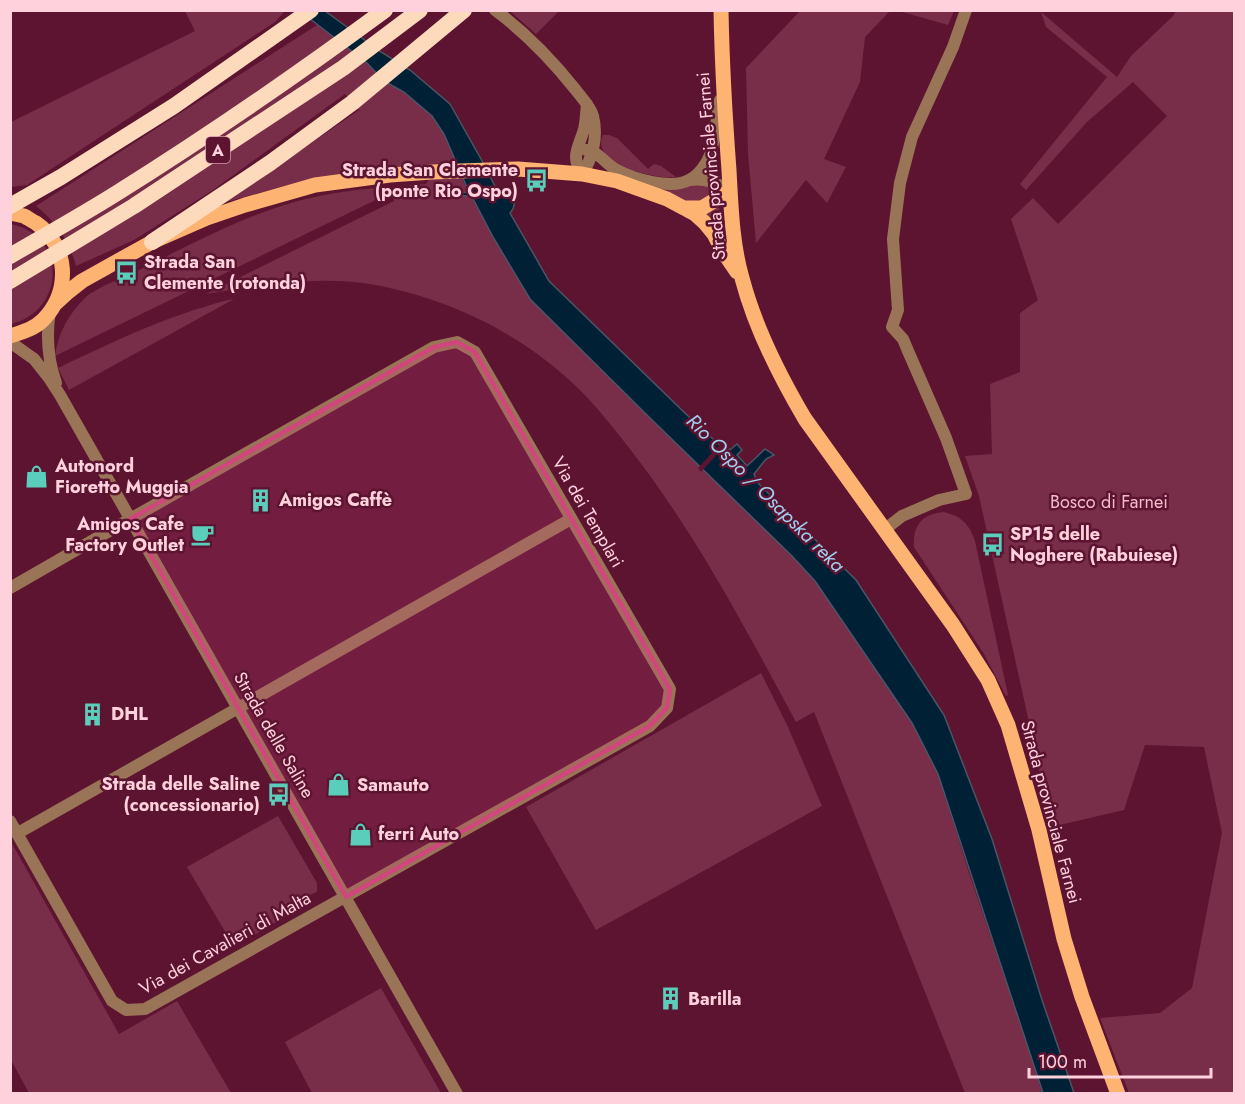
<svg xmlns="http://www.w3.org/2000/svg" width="1245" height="1104" font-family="Jost,sans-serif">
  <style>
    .green { fill: #782e48 }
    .water { fill: #002035; stroke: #4c5567; stroke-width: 1.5 }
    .pier { fill: #5c1431 }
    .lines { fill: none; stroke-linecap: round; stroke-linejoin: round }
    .minor { stroke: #997456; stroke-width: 12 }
    .major { stroke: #fdb372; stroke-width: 15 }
    .highway { stroke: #fedabd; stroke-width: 16 }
    .highway-bridge { stroke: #fedabd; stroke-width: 16 }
    .marked { fill: #d1467c; fill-opacity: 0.2; stroke: #d1467c; stroke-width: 4.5; stroke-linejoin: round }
    .labels { text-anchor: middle; stroke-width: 5; stroke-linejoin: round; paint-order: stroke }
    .shield { fill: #5c1431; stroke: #ce98a9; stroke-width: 1.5 }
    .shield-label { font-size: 16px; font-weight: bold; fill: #ffd1dd }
    .street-label { font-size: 18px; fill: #ffd1dd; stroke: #5c1431 }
    .poi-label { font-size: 18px; font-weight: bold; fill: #ffd1dd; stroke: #5c1431; text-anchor: start }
    .park-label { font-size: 18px; fill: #f3bac9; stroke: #5c1431 }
    .water-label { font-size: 20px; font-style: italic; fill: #a2d0f2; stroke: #5c1431 }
  </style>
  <rect width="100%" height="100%" fill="#5c1431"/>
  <path class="green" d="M185,11H285L275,22L27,185L11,187V122L195,31Z
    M510,11H559L536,34Z
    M800,11H890L865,37L860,82L824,159L846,167L827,203L806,180L756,243L748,154L746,68Z
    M899,11L954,10V11L948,25Z
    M1176,11H1234V1093H1129L1100,1018L1160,1013L1192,988L1222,833L1204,747L1145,745L1124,810L1047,828L1038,763L979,496L965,456L992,454L990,384L1020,372V313L1038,300L1011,219L1033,198L1058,224L1167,116L1133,82L1087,122L1026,190L1020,184L1107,77L1046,27L1041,12L1117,77L1131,56L1173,16Z
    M317,25L367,63L384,81L404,92L432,116L444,134L464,183L493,237L530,299L650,418L792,556L815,581L862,647L912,723L938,774L969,873L1019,1020L1042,1093H965L814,712L796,722C744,626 694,530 626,444C608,421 588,396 566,377C510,327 437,294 363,283C310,276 258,286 206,294L394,201L392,192L55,356C58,333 69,313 86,297C94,289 124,277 135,272C198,241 259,206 330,194C361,188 394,187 426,184L434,172L433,164L302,181L226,202L359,110L345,94L213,190L134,240L76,266C69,240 56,222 36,206Z
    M603,135H609L617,138L648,169L654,164L661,166L676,177C656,180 589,164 603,135Z
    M692,184L705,185L714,189L715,192L708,199L689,204L663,190Z
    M719,204L721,229V232L703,212Z
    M11,224C66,235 67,310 11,324Z
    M234,299L69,390L58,368C102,347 147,325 194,310C208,306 221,301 234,299Z
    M943,512C962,516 969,524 975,541L1008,695L1006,696L984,654L914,547C913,525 921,515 943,512Z
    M761,673L788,727L822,806L596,930L526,807Z
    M278,816L317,883V892L302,898L305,905L234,947L187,867Z
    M10,840L119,1034L177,1001L231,1093H29L11,1060Z
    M381,988L441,1093H312L285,1042Z"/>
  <path class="water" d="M300,11H325L381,52L410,70L450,104L481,159L497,190L515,201L513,209L510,213L549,281L688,416L725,450L731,449L737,444L742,450L737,455L747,466L765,449L774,455L766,459L754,474L759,484L856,580L944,715L992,839L1042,1000L1074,1093H1043L938,774L912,723L815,581L792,556L650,418L530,299L493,237L472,197L460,195V193L469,192L444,134L432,116L404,92L384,81L367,63Z"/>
  <path class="pier" d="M721,443L725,446L701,472L698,468Z"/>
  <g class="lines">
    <path class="minor" d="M495,10C526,33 552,60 575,89C581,97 591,107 593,116C598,136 593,158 582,174C570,156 579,147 584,129C586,121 586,112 587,104
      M586,150C600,152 605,164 617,170C634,179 671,190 689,180C698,176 707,164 710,155C712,149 713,143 714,137C716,124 718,112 720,100
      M690,180C707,178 716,183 730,191
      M50,311C46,335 48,360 56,383
      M10,342L34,359L49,378L60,395L457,1094
      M884,530L902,516L939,500L966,494L946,438L908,351L903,339L892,327L898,310L893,239L900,183L912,137L953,47L966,10
      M10,588L130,519L434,347L457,342L475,352L670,689L667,708L650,726L145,1009L126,1010L112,1001L10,821
      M18,833L571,519"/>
    <path class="major" d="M721,10C722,64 725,117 729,170C731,206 732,244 742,278C755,328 779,375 805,419L953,625L988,680L1008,725L1039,830L1064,939L1082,997L1118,1094
      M684,208H702L730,191
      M10,213C15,214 20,215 24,216C28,218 32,221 36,223C69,246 71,291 43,320C34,329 22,332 10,336
      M55,304L68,292L82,281L107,267L152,242L207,218L245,205L315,185L390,175L432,172L518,169L582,174L617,181L667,199L695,214L705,223L714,234L722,250L737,272"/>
    <path class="highway" d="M10,206L61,177L174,106L311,10
      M152,242L270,163L352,103L464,10"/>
    <path class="highway-bridge" d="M10,256C46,235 82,215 117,193C208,136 298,74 385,10
      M10,281L134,206L343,68L420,10"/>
  </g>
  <path class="marked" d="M457,342L475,352L670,689L667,708L650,726L346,897L130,519L434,347Z"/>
  <defs>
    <symbol id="bus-bare" viewBox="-9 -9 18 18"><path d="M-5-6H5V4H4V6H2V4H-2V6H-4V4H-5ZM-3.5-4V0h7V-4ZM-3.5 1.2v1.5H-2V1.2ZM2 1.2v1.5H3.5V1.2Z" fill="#5bcebb" stroke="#5c1431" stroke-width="2.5" paint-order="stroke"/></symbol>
    <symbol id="shop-bare" viewBox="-9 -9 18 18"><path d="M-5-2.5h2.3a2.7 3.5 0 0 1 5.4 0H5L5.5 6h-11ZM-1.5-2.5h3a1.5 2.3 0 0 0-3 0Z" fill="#5bcebb" stroke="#5c1431" stroke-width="2.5" paint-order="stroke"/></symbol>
    <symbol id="building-bare" viewBox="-9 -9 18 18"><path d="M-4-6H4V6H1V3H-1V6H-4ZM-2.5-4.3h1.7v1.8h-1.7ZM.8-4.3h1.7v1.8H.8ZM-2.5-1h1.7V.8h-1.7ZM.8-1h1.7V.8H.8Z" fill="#5bcebb" stroke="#5c1431" stroke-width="2.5" paint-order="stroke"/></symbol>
    <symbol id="cafe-bare" viewBox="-9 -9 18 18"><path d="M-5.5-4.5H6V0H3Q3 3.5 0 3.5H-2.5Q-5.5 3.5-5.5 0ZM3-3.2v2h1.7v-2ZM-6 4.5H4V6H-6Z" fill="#5bcebb" stroke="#5c1431" stroke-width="2.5" paint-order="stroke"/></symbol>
  </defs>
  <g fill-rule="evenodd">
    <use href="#bus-bare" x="520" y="164" width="33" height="33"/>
    <use href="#bus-bare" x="110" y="256" width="33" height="33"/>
    <use href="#shop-bare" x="20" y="460" width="33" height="33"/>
    <use href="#building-bare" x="244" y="484" width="33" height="33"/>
    <use href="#cafe-bare" x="186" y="518" width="33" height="33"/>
    <use href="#bus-bare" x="976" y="528" width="33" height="33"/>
    <use href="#building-bare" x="76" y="698" width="33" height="33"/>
    <use href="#shop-bare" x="322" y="768" width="33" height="33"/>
    <use href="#bus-bare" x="262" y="778" width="33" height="33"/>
    <use href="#shop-bare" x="344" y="818" width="33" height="33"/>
    <use href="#building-bare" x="654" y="982" width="33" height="33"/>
  </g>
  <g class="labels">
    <rect class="shield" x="206" y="137" width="24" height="26" rx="4.5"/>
    <g class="shield-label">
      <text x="218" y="156">A</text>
    </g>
    <g class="street-label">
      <text transform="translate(711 166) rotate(-95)" y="6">Strada provinciale Farnei</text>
      <text transform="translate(588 512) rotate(60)" y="6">Via dei Templari</text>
      <text transform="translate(274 735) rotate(60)" y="6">Strada delle Saline</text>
      <text transform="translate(1051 812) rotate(75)" y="6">Strada provinciale Farnei</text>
      <text transform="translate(225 943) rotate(-29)" y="6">Via dei Cavalieri di Malta</text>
    </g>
    <g class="poi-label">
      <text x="518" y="176" text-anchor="end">Strada San Clemente<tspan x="518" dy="21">(ponte Rio Ospo)</tspan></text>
      <text x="144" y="268">Strada San<tspan x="144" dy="21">Clemente (rotonda)</tspan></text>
      <text x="55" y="472">Autonord<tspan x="55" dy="21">Fioretto Muggia</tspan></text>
      <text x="279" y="506">Amigos Caffè</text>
      <text x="184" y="530" text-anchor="end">Amigos Cafe<tspan x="184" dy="21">Factory Outlet</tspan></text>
      <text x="1010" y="540">SP15 delle<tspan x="1010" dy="21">Noghere (Rabuiese)</tspan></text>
      <text x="111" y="720">DHL</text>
      <text x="260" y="790" text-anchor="end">Strada delle Saline<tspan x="260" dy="21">(concessionario)</tspan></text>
      <text x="357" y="791">Samauto</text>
      <text x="378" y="840">ferri Auto</text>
      <text x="688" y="1005">Barilla</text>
    </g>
    <g class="park-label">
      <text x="1109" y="508">Bosco di Farnei</text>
    </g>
    <g class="water-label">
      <text transform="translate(766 493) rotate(45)" y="7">Rio Ospo / Osapska reka</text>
    </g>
  </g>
  <rect width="1245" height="1104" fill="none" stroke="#ffd1dd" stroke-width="24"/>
  <path d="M1029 1068v9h182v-9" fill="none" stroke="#ffd1dd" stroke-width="3"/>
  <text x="1038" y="1068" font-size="18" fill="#ffd1dd" stroke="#5c1431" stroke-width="4.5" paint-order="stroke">100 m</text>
</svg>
